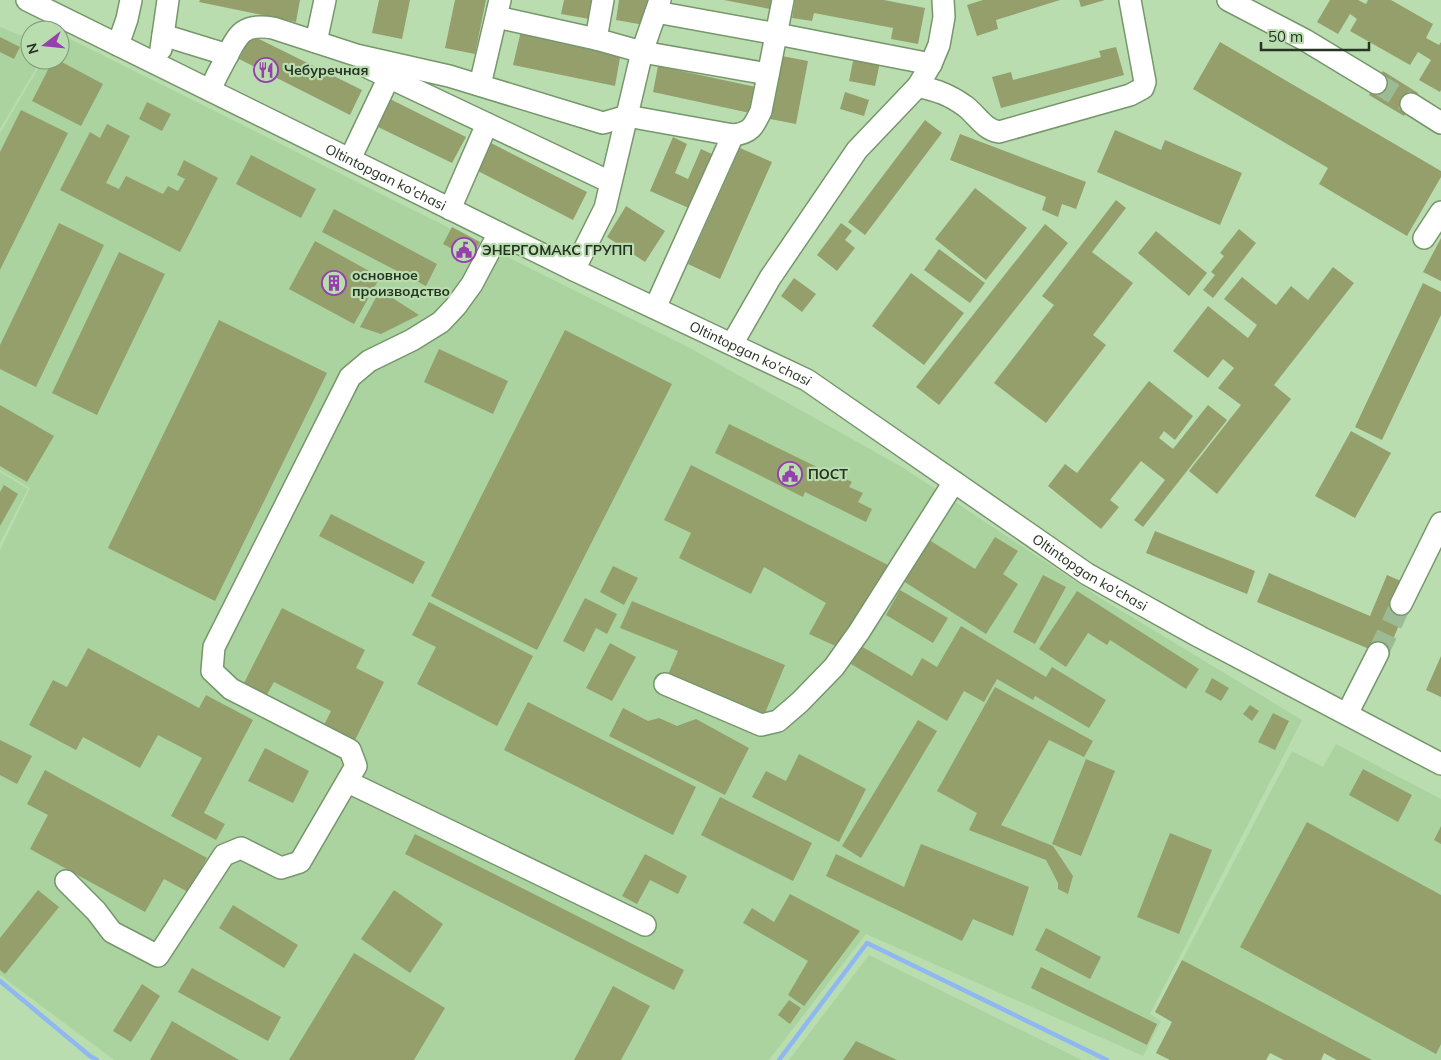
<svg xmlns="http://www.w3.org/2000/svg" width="1441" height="1060" font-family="Mulish,sans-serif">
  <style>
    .built { fill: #abd39f }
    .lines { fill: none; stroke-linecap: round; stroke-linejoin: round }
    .stream { stroke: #8fb7f2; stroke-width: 4.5 }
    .building { fill: #949f6c }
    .minor-tunnel { stroke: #9cbb94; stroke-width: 21; stroke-dasharray: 21 11; stroke-linecap: butt }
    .minor-casing { stroke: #76966b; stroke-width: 24 }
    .minor { stroke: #fff; stroke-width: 21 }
    .labels { text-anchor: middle; stroke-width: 4.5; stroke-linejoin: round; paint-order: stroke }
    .poi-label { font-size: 14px; font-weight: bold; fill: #263422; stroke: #baddb0; text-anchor: start }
    .street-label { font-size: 14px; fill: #263422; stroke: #baddb0 }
  </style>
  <rect width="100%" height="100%" fill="#baddb0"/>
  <path class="built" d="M0,27L30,39V60H41L0,129Z
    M60,34L690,348L902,467L1102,599L1302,720L1150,1014L1161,1021L1143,1056L866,934L769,1060H114L0,975V550L30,488L0,470V133L43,60H60Z
    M0,472L28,489L0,543Z
    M1336,744L1441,799V1060H1337L1324,1053L1321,1060H1284L1270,1053L1266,1060H1170L1156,1053L1172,1022L1155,1012L1292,751L1323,767Z
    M869,955L1082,1060H789Z"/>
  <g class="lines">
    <path class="stream" d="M0,981L90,1056L97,1060
      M779,1060L867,943L1107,1060"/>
  </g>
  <path class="building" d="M200,0H300L296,22L199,2Z
    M379,0H410L402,39L372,33Z
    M455,0H486L475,54L445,48Z
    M564,0H599L595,20L561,14Z
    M619,0H648L644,25L616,20Z
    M724,0H771L770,9Z
    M795,0H884L925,8L918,44L891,39L893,28L814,13L812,21L792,18Z
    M983,0H1060L996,20L998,29L977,36L967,5Z
    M1079,0H1105L1081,7Z
    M1330,0H1358L1366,4L1368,0H1391L1433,24L1426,38L1439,45L1441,42V90L1440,92L1419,80L1431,60L1418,52L1410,65L1350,31L1357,19L1350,14L1338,34L1317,22Z
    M521,31L621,52L615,86L513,65Z
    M251,35L362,90L350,115L239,59Z
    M0,37L20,47L14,59L0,52Z
    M1220,42L1441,171V177L1407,236L1319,184L1328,168L1193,89Z
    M1116,47L1124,75L1001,108L992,77L1011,72L1013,80L1101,57L1099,51Z
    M782,56L808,61L796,124L770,119Z
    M854,56L880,62L875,86L849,81Z
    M53,60H58L103,84L81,126L32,101Z
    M658,66L756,87L750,113L653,92Z
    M1383,71L1418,93L1404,116L1369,95Z
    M845,92L869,100L864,116L840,109Z
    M390,99L466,137L452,163L376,126Z
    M147,102L171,114L162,131L139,119Z
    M21,110L68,133L0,270V152Z
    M925,120L942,133L865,235L848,222Z
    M107,124L130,136L106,183L119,189L126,176L163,194L168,186L178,191L185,179L177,175L184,160L218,178L180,252L60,190L90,132L100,138Z
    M1115,130L1161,150L1165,140L1242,173L1220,225L1097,172Z
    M960,134L1086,182L1076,209L1062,204L1058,217L1042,210L1046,197L950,160Z
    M673,137L687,144L675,173L688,179L701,149L714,155L691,209L650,191Z
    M491,143L587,192L573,220L478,171Z
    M740,148L772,162L720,279L688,264Z
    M251,155L316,189L301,218L236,184Z
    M975,188L1027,228L986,280L935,239Z
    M1116,200L1126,208L1092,252L1133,283L1093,335L1106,345L1046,423L994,383L1054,305L1042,296Z
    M626,206L665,231L645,262L607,237Z
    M334,209L437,264L426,286L322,232Z
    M59,223L104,245L36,387L0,369V345Z
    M841,223L852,231L845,240L855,248L837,271L817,255Z
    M1045,224L1068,243L939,405L916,387Z
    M452,227L480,242L471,259L443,244Z
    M1239,229L1256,243L1213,298L1203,290L1215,275L1211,272L1224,256L1220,253Z
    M1156,231L1207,273L1189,296L1138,253Z
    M1441,238V281L1423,272Z
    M315,241L380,277L354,324L289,289Z
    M939,249L985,283L970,303L924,270Z
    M119,252L165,274L97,415L52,393Z
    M1333,267L1354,283L1274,385L1291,399L1217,494L1189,471L1241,405L1218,388L1234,368L1223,359L1208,378L1173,351L1208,306L1248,338L1257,325L1224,299L1242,277L1276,305L1291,286L1308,300Z
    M911,273L964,313L924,365L872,326Z
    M794,278L816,294L802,312L781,296Z
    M1423,283L1441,292V315L1382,440L1355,427Z
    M380,290L419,315L381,334L360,327Z
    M219,320L327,373L215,601L108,548Z
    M565,330L672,384L537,650L431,596Z
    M439,349L508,381L493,414L424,382Z
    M1149,381L1193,416L1175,440L1164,431L1159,438L1173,449L1208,405L1227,420L1143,527L1134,520L1165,480L1141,461L1110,500L1119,507L1101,529L1048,486L1065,464L1077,473Z
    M0,405L54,436L27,482L0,466Z
    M729,424L817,467L815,471L826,477L829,471L852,482L849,487L863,493L858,502L872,509L866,522L805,492L803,497L715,453Z
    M1351,431L1391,453L1355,518L1315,496Z
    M691,465L892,567L840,648L809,634L826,603L764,567L751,594L679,558L691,533L664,520Z
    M4,485L18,494L0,526V492Z
    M331,514L425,562L413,584L319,536Z
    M1155,531L1255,571L1247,594L1146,553Z
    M923,536L975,569L995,537L1018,551L1003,574L1018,584L986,634L897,577Z
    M613,566L638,578L624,605L600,592Z
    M1269,573L1370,616L1387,575L1401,581L1407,606L1386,656L1257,602Z
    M1043,575L1066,587L1035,644L1013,632Z
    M900,590L948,618L933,643L886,615Z
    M1077,591L1199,669L1186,689L1110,640L1107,645L1088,633L1066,667L1039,649Z
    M585,598L617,614L607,634L596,628L584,652L563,641Z
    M632,601L785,665L763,718L667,677L678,651L620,628Z
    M429,602L533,656L497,726L417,684L436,647L412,635Z
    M282,608L365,650L356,668L384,682L355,740L324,725L331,711L274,682L265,698L242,687Z
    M961,626L1046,677L1052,667L1106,700L1089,728L1035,696L1033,700L997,679L984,702L964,691L947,721L851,664L861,646L912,676L922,658L937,667Z
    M610,643L636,657L612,701L586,688Z
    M88,648L199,708L206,695L253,720L204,813L225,824L216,840L171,816L202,758L158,735L140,768L83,737L76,750L29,725L53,680L67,687Z
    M1441,656V697L1426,690Z
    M1212,678L1229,688L1221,701L1205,692Z
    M995,687L1093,741L1084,757L1049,740L1001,825L1053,846L1073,876L1068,894L1058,889V883L1046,860L969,830L977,813L937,791Z
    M528,702L696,787L673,835L504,750Z
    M1250,705L1259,711L1252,721L1243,714Z
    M623,708L648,721L659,718L677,726L696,719L749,748L725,795L609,736Z
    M1273,713L1289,721L1275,750L1258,742Z
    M918,720L937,731L861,858L842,846Z
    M0,740L32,756L17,784L0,775Z
    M265,748L309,771L293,803L248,781Z
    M799,754L866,789L839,842L752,797L766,771L786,781Z
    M1086,759L1115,771L1081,856L1052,844Z
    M1363,769L1412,795L1398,822L1349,795Z
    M45,770L207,858L188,892L164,879L145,912L30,849L48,815L27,804Z
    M720,797L812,843L793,881L701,835Z
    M1307,822L1441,895V1044L1436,1054L1240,947Z
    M1441,826V844L1434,840Z
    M1170,833L1212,850L1179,934L1137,917Z
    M415,834L684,970L674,990L405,854Z
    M921,844L1029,887L1013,936L973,919L962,941L826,876L836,854L904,887Z
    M645,854L687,876L678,894L650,880L637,904L622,896Z
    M38,890L59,907L5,974L0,970V938Z
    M394,890L443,924L410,973L361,939Z
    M790,894L860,931L804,1006L788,995L808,961L743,923L752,908L774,922Z
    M233,905L298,945L284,968L219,928Z
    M1046,928L1101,957L1090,979L1035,950Z
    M354,953L445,1008L414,1060H289Z
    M1182,960L1372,1060H1337L1324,1053L1321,1060H1284L1270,1053L1266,1060H1170L1156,1053L1172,1022L1155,1012Z
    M1041,967L1157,1024L1147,1045L1031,988Z
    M192,968L281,1017L268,1041L178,992Z
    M142,984L160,996L131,1042L113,1031Z
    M613,986L650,1006L621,1060H574Z
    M789,1000L801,1008L790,1024L778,1015Z
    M172,1021L239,1060H150Z
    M856,1041L897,1060H843Z"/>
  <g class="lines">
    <path class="minor-tunnel" d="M1376,83L1411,104
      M1378,653L1401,604"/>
    <defs>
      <g id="minor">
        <path id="s1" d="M27,0L574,270L807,380L1087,574L1200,637L1441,764"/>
        <path d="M603,0L596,39L642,52L768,74"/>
        <path d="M1228,0L1305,40L1376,83"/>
        <path d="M656,12L777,34L931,64"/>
        <path d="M497,17L596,39"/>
        <path d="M163,35L228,55"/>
        <path d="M316,42L325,0"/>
        <path d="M118,45L127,19L131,0"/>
        <path d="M161,49L168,0"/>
        <path d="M367,67L610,182"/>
        <path d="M480,85L500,0"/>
        <path d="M918,86C938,91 948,94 965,106C977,115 983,129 999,132L1130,95L1143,88L1145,82L1130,0"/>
        <path d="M210,90C215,79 220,69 226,58C238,34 243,23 273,28L356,55L449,76L603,123L627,116L733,135L655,308"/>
        <path d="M1411,104L1441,123"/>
        <path d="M733,135C751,133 754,126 761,111L783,0"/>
        <path d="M350,159L389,77"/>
        <path d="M450,209L487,124"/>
        <path d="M1424,238L1441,212"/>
        <path d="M574,270L605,208L642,52L660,0"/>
        <path d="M732,344L770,278L857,150L918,86L931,64L939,45L944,17L943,0"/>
        <path d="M1401,604L1441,523"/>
        <path d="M665,684L761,725L778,721L800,702L834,667L859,632L954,482"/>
        <path d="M1347,714L1378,653"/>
        <path d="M348,782L645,925"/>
        <path d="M66,881L96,911L112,932L158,956L224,855L241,848L281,868L300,862L356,766L350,750L231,689L212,671L214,647L350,377L369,361L412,340L441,322L456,306L472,284L499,233"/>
      </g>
    </defs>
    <use href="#minor" class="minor-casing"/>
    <use href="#minor" class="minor"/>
  </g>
  <defs>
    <symbol id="restaurant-ring" viewBox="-11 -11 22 22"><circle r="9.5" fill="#baddb0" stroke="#9540ad" stroke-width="1.5"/><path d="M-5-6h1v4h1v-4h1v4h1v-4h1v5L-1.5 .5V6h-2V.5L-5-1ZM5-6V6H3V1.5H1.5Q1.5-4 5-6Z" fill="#9540ad"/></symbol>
    <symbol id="civic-ring" viewBox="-11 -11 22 22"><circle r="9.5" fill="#baddb0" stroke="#9540ad" stroke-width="1.5"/><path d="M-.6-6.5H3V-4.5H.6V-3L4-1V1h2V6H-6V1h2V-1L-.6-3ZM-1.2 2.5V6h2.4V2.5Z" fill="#9540ad"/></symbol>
    <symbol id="building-ring" viewBox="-11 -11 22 22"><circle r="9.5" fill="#baddb0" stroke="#9540ad" stroke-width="1.5"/><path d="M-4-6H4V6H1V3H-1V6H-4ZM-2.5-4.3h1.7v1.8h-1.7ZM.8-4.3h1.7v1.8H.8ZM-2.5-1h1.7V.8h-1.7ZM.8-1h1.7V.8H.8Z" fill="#9540ad"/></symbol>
  </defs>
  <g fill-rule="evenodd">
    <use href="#restaurant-ring" x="252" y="56" width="28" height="28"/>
    <use href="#civic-ring" x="450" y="236" width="28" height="28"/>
    <use href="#building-ring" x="320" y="269" width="28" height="28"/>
    <use href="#civic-ring" x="776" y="460" width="28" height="28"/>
  </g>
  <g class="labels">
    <g class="poi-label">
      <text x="284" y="75">Чебуречная</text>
      <text x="482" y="255">ЭНЕРГОМАКС ГРУПП</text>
      <text x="352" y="280">основное<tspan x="352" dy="16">производство</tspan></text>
      <text x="808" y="479">ПОСТ</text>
    </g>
    <g class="street-label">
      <text dy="5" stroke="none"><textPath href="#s1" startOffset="400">Oltintopgan ko'chasi</textPath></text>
      <text dy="5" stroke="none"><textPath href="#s1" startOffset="805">Oltintopgan ko'chasi</textPath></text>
      <text dy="5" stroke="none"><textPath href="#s1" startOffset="1210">Oltintopgan ko'chasi</textPath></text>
    </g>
  </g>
  <g transform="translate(45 45) rotate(254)"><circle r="24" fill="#baddb0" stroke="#7f9977"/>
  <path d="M0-4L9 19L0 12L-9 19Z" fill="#9540ad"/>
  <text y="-8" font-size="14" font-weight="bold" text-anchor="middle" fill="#263422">N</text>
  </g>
  <path d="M1261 42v8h108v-8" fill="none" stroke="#263422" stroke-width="2.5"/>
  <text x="1268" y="42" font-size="15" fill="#263422" stroke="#baddb0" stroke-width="4" paint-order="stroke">50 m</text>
</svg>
